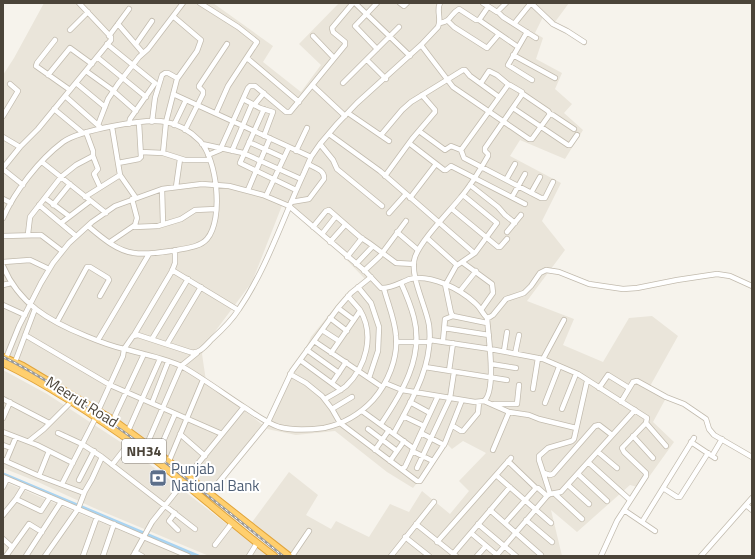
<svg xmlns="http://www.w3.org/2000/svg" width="755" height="559" font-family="'Titillium Web',sans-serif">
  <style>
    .residential { fill: #eae5da }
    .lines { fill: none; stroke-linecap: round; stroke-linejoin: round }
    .canal { stroke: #a9d4f2; stroke-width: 3.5 }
    .minor-casing { stroke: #c2bbae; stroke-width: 6 }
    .highway-casing { stroke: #e0a43c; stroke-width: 8 }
    .minor { stroke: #fff; stroke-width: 4.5 }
    .highway { stroke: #ffcf6e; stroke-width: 6 }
    .rail-casing { stroke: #9a9a9a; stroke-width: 2.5 }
    .rail { stroke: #fff; stroke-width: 1; stroke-dasharray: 3; stroke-linecap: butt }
    .labels { text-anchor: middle; stroke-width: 4; stroke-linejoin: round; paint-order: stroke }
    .shield { fill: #fff; stroke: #817c74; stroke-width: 1 }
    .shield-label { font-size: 14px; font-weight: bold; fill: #4b4439 }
    .street-label { font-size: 15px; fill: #4b4439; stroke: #fff }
    .service-label { font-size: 15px; fill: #4e5e75; stroke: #fff; text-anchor: start }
  </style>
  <rect width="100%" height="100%" fill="#f6f3ec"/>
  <path class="residential" d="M44,3H213L273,46L263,62L301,92L321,65L299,44L339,3H569L552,26L543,17L535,33L543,38L536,59L562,73L555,89L572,104L564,113L583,130L565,159L520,140L510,156L561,183L542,221L565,250L527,301L574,319L563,345L603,362L629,318L652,316L678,336L649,388L666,398L653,422L674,442L641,488L630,485L577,532L551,510L562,556H288L250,525L289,472L318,495L306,515L331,529L336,521L369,537L390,504L409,512L422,491L450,514L469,491L459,481L486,453L463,441L452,449L447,444L413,488L387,472L335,431L296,435L267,429L311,337L344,296L365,279L335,248L283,203L252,282L205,345L202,354L206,381L263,425L212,493L158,451L3,355V75L14,58Z
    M3,370L47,394L122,443L232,528L269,556H209L94,508L38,482L3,468Z
    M3,481L42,498L182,556H3Z"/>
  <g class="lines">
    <path class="canal" d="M3,474L198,556"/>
    <defs>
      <path id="minor" d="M200,3L238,27L257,42L228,86L216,113
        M355,3L410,56
        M400,3L404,6L407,3
        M483,3L497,12L506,3
        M531,3L553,24L567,31L584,42
        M498,12L503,17L536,38
        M479,20L518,47
        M448,21L454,27L487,48L499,34
        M440,23C452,21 450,14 459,9L476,20H479L488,7
        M118,24L143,53
        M514,24L531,3
        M70,30L88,12
        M527,32L508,65L532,80
        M109,36L129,9
        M313,36L334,58
        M55,40L37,63L36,66L70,90
        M107,44L155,83L130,119L129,124
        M136,44L152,21
        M421,45L453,87L529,139H532L550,114L553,115L574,129
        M377,49L355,26L377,3
        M513,55L555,78
        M97,57L146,97
        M247,58L299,102
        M367,60L386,79
        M86,71L111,89L136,111
        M48,75L70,48L92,64
        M76,83L105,107
        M343,83L399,27
        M481,83L489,71L497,75L509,85
        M312,85L345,116
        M173,94L311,157
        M523,94L548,111L550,114
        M65,96L100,127
        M243,99L260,108L273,112L264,136
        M254,105L264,93
        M513,108L568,145H570L577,135
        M54,109L83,133
        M264,109L240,163L296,190
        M348,113L389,141
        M3,116L18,91L10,84
        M152,122L155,98L162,75L165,73H168L177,78
        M98,125L108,99L118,84L139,57L148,49L183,3
        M174,125L186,100
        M112,127L120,175L136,198
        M185,130L203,94V91L199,87V86L227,44
        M329,134L380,171L474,253
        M381,135L402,110L411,102L463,70H465L470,76L499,97
        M3,137L20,147
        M249,142L284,158
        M409,143L444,170H446L451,166L525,204
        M202,144L243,153L301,179
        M320,144L333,160L337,169L382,206
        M461,150L464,158L541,198H545L553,182
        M232,151L252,104
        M296,151L307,128
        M141,152L163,153L185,160H210
        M163,153L166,122L177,79L197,51L201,40L174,17
        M208,155L220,150L248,88L250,86H255L286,112H290L345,45V42L333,32L332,28L353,3
        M93,156L98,169L94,174L100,187
        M42,162L106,213
        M118,163L139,159L141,157L139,123
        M3,168L20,147L38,129L111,40V37L79,3
        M3,169L23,185
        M385,176L412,139L435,112V110L422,95
        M506,180L515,164
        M470,185L498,207L505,215L515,223
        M176,187L180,159
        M162,189L163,224
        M248,190L270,138
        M531,193L540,177
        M266,196L289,147
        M85,197L120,175
        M512,197L525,174
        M45,198L69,216
        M410,198L436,164
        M3,199L11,203
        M291,202L309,199L324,179C325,170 315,168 308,164
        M39,205L76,236
        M53,205L70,184
        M452,209L498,247H500L507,239
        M389,213L406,194
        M3,218C15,191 39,160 63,142C80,130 146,118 166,122C178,124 191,132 200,141C217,159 224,219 207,239C200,247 187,248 177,250C163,252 148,255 134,253C117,251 101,237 88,226
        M61,223L90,201
        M134,227L158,226L181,219L195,210L216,209
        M313,227L326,211L329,210L360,237L369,243L396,263L414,264
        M397,232L418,250
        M507,232L521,215
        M28,234L30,217L61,177L76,165L93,156V151L86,132
        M322,234L336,216
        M3,236L41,235L62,251
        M427,238L457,265
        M110,242L135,225L137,218L132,199
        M330,242L345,225
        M347,257L362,238
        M3,262L30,260L49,269
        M462,262L492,284L493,293L481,310
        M356,264L373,246
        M3,266C19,304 49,321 86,336C98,341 111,346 124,349L133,336L138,335L190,352C199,355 206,345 212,339C222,330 232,320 239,309C267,268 283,218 304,173L311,157L320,144L337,124L357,103L421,45L438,27C442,19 436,11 440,3
        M172,270L238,310
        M364,271L380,256L406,221
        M445,284L451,313L453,316L487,323
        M446,284L456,266L475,253L497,223L463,195
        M3,285L11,283
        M358,287L371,303L379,327L378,351L369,378
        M460,291L476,271
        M3,305L25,315
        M338,308L354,320
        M330,318L347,331
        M57,322L87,267H90L108,278L109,280L100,296
        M444,328L489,335
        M322,330L339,341
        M25,335L110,385L222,434
        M134,335L172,271L175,263V250
        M152,339L188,279
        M98,340L149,254
        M430,340L490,349L543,359L578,374L647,418L646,423L622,448L624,452L646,473V476L617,521L601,556
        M314,341L382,387
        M443,341L445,319L453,316
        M396,342H430
        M167,344L201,287
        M125,349C142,354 169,359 183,367C204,379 224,394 244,407C255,414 266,423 279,427C294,431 308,430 324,428C343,424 360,414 373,400C388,383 398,358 396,336C395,320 388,304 384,289
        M307,350L339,373
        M504,351L507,332
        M331,353L360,311
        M515,354L519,335
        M6,358L19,326L41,283L53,263L69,243L92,222L115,206L162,189L202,184L229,186L263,195L289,206L365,271L381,288C391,289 401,282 410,279C431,274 460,289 475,303C480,307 482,313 487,318L490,317L493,315L506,299L524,293L531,286L540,273L546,270L559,272L589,284L623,289L637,288L677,280L717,274L730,276L752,286
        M543,359L564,320
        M300,360L341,390
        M15,362L35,309
        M491,364L516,368
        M425,367L507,380
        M449,371L453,343
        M290,374L306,383L322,396L332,409L340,423L401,469L405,467L438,396
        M332,383L346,362
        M385,383L402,390L475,402L484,401C497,391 488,333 487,318
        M599,388L608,375L629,388
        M533,389L538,358
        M3,399L49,423
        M325,399C332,395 340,391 346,386C366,367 375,335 360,310C356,305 352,301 348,296
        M484,401L509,412L529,415L539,419L576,428
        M410,402L430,413
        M621,402L633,382L637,381L666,397L684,404L706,419L709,429L714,435L752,457
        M152,403L168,362
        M545,403L559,367
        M494,404H517L519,385
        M332,409L352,397
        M562,409L576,374
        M98,411L123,356L124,349
        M362,411L413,448
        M403,416L424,426
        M3,418L10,402
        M113,420L144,354
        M646,423L666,446
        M381,424C402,393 424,357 414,318C411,306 406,294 401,283
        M453,426L461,431H463L478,413L479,402
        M368,429L397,451
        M128,431L160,359
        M3,432L37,445L73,463
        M58,433L82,444L102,457L195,529
        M394,433C412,400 434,364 429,325C426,306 409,275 415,257C421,240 449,212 461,197C472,184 480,170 488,156V154L485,151V148L521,96L522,92L510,85H508L461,150L451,146L445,150L419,131
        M421,433L444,445
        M180,434L205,456
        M633,436L653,458
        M29,441L44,429L71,402
        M691,442L715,458
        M3,445L11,448
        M375,450L389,430
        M493,450L509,412
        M144,451L181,366L197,353
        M412,451L433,461
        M598,452L617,468
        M158,453L175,414
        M712,456L722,439
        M3,460L39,476L84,493
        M6,461L16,437
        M169,461L203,380
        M390,461L404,441
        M508,461L536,488
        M588,462L630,500
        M112,465L130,442
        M417,468L450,398L454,372
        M401,469L417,481H420L445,443L462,400
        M578,474L607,501
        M496,475L551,523
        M544,475L539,460V456L548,448L572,441L574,439L587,381
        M39,476L49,451
        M188,476L244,407
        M3,477L188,556
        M79,480L94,451
        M62,484L96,417
        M568,485L589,504
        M3,487L7,479
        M663,488L677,497H680L708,453
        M210,493L268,422L292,371L338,308L351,293L371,277
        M550,494L544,475V473L550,475L553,474L595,426L599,425L612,435
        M555,494L582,519
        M16,499L41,511L50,497
        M746,505L752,510
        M490,510L541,555
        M624,510L655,531
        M175,513L169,521L178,530
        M3,515L16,499L24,486
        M526,520L552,542
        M642,522L694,438
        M505,523L536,488H538L547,496
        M416,524L456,556
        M478,524L516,556
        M471,533L497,555
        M405,537L429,556
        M3,539L12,547
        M437,542L511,458
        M215,545L232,523
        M135,552L142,556
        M453,554L510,487
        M6,556L29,524L42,532
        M26,556L61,502
        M45,556L78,509L85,491L92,479L102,457
        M83,556L97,517
        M103,556L114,524
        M133,556L152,522L183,483
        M249,556L257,543
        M292,556L309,531
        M391,556L434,502
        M477,556L486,546
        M496,556L547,496L550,494L561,492L635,410
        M701,556L752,498"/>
      <path id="highway" d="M3,357L23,366L113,420L158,453L289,556
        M3,363C53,387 100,419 144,451C189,485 230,523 274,556"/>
    </defs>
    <use href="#minor" class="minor-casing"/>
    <use href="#highway" class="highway-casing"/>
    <use href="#minor" class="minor"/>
    <use href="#highway" class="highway"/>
    <defs>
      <path id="rail" d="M3,357C29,369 53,385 77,400C150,447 216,502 283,556"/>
    </defs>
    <use href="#rail" class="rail-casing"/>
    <use href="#rail" class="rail"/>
  </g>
  <defs>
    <symbol id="bank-square" viewBox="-11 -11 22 22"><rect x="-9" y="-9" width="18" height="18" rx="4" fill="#5c6f8a" stroke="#fff"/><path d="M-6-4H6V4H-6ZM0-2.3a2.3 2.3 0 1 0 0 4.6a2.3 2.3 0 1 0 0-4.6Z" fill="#fff"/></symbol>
  </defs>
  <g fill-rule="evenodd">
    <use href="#bank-square" x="148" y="468" width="20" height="20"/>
  </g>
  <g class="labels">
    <rect class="shield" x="122" y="439" width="44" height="24" rx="3"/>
    <g class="shield-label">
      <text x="144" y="456">NH34</text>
    </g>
    <g class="street-label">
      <text transform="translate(82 402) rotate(32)" y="5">Meerut Road</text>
    </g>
    <g class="service-label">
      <text x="171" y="474">Punjab<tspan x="171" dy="17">National Bank</tspan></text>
    </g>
  </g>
  <rect width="755" height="559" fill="none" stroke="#4b4439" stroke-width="8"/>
</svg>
